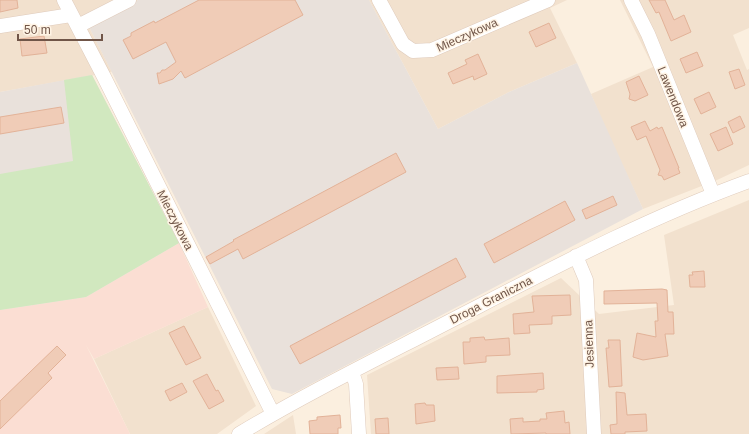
<svg xmlns="http://www.w3.org/2000/svg" width="749" height="434" font-family="Helvetica,sans-serif">
  <style>
    .residential { fill: #f2e1ce }
    .commercial { fill: #fbded3 }
    .industrial { fill: #e9e1db }
    .green { fill: #d1e8bf }
    .building { fill: #f0ccb7; stroke: #e2b298 }
    .lines { fill: none; stroke-linecap: round; stroke-linejoin: round }
    .minor-casing { stroke: #dfcbbc; stroke-width: 15 }
    .minor { stroke: #fff; stroke-width: 14 }
    .labels { text-anchor: middle; stroke-width: 3; stroke-linejoin: round; paint-order: stroke }
    .street-label { font-size: 12px; fill: #705548; stroke: #fff4e5 }
  </style>
  <rect width="100%" height="100%" fill="#fbefdf"/>
  <path class="residential" d="M0,0H138L99,20L89,27L112,72L0,92Z
    M369,0H567L550,8L577,63L509,92L438,129Z
    M620,0H749V28L733,35L747,70L749,69V165L717,180L643,209L607,132L591,94L653,67Z
    M749,200V434H371L367,375L561,278L599,314L674,305L664,235Z
    M208,307L256,406L217,434H130L94,359Z
    M293,415L296,434H264Z"/>
  <path class="commercial" d="M179,243L208,307L94,359L86,345L130,434H0V310L86,297Z"/>
  <path class="industrial" d="M138,0H369L438,129L509,92L577,63L643,209L292,394L272,389L89,27L99,20Z
    M92,75L179,243L86,297L0,310V92Z"/>
  <path class="green" d="M92,75L179,243L86,297L0,310V174L73,161L64,80Z"/>
  <path class="building" d="M0,0H17L18,8L0,12Z
    M199,0H295L303,15L185,78L181,71L173,79L159,84L157,73H160L162,70H165L176,62L166,42L133,59L123,40L131,36V33L154,21L155,23Z
    M649,0H665L674,20L684,15L691,32L671,41L659,12L656,13Z
    M549,23L556,38L536,47L529,32Z
    M44,36L47,53L22,56L20,39Z
    M697,52L703,66L686,73L680,59Z
    M478,54L487,74L474,80L473,76L453,84L448,73L467,64L465,60Z
    M739,69L745,85L735,89L729,72Z
    M639,76L648,95L635,101L629,99L630,94L626,82Z
    M709,92L716,107L701,114L694,99Z
    M61,107L64,123L0,134V117Z
    M740,116L745,127L733,133L728,122Z
    M645,121L650,131L657,127L658,129L662,127L679,168H678L680,173L664,180L662,176L658,175L660,170L646,136L637,140L631,127Z
    M726,127L733,144L718,151L710,134Z
    M396,153L406,172L243,259L238,249L210,264L206,257L234,241L233,240Z
    M613,196L617,205L586,219L582,210Z
    M565,201L575,220L494,263L484,244Z
    M456,258L466,277L300,364L290,346Z
    M704,271L705,287H690L689,275H693L692,272Z
    M662,289L667,290L668,312H673L674,334H665L668,356L643,360L633,357L637,333L656,337L655,321H658L657,303L604,304V291Z
    M570,295L571,315L552,316V324L529,325L530,333L514,334L513,314L534,312L532,296Z
    M184,326L201,358L186,365L169,333Z
    M484,337L485,340L509,338L510,355L486,356V362L464,364L463,342H470V338Z
    M608,340H620L622,386L609,387L606,348H609Z
    M57,346L66,355L48,373L52,378L0,429V401Z
    M458,367L459,379L437,380L436,368Z
    M543,373L544,389L537,390V392L497,393V376Z
    M207,374L216,391L218,390L224,401L209,409L193,381Z
    M182,383L187,392L170,401L165,391Z
    M616,392L625,393L627,415L646,414L647,431L625,432V434H611L610,425L617,424Z
    M425,403L426,405H434L435,421L416,424L415,404Z
    M564,411L565,423L569,422L570,434H546V433L511,434L510,419L523,418V422L540,421V419H547L546,413Z
    M340,415L341,428H338V434H310L309,421L317,420V417Z
    M388,418L389,434H376L375,419Z"/>
  <g class="lines">
    <defs>
      <path id="minor" d="M64,0L104,77L273,414
        M379,0L403,44L413,51L432,50L548,0
        M631,0L648,34L713,194
        M0,26L71,15
        M78,26L129,0
        M576,256L586,280L594,434
        M352,372L356,384L359,434
        M239,434C309,392 383,356 456,318C551,269 647,218 749,181"/>
    </defs>
    <use href="#minor" class="minor-casing"/>
    <use href="#minor" class="minor"/>
  </g>
  <g class="labels">
    <g class="street-label">
      <text transform="translate(467 35) rotate(-24)" y="4">Mieczykowa</text>
      <text transform="translate(673 97) rotate(68)" y="4">Lawendowa</text>
      <text transform="translate(175 220) rotate(63)" y="4">Mieczykowa</text>
      <text transform="translate(491 300) rotate(-27)" y="4">Droga Graniczna</text>
      <text transform="translate(589 344) rotate(-92)" y="4">Jesienna</text>
    </g>
  </g>
  <path d="M18 34v6h84v-6" fill="none" stroke="#705548" stroke-width="2"/>
  <text x="24" y="34" font-size="12" fill="#705548" stroke="#fff4e5" stroke-width="3" paint-order="stroke">50 m</text>
</svg>
